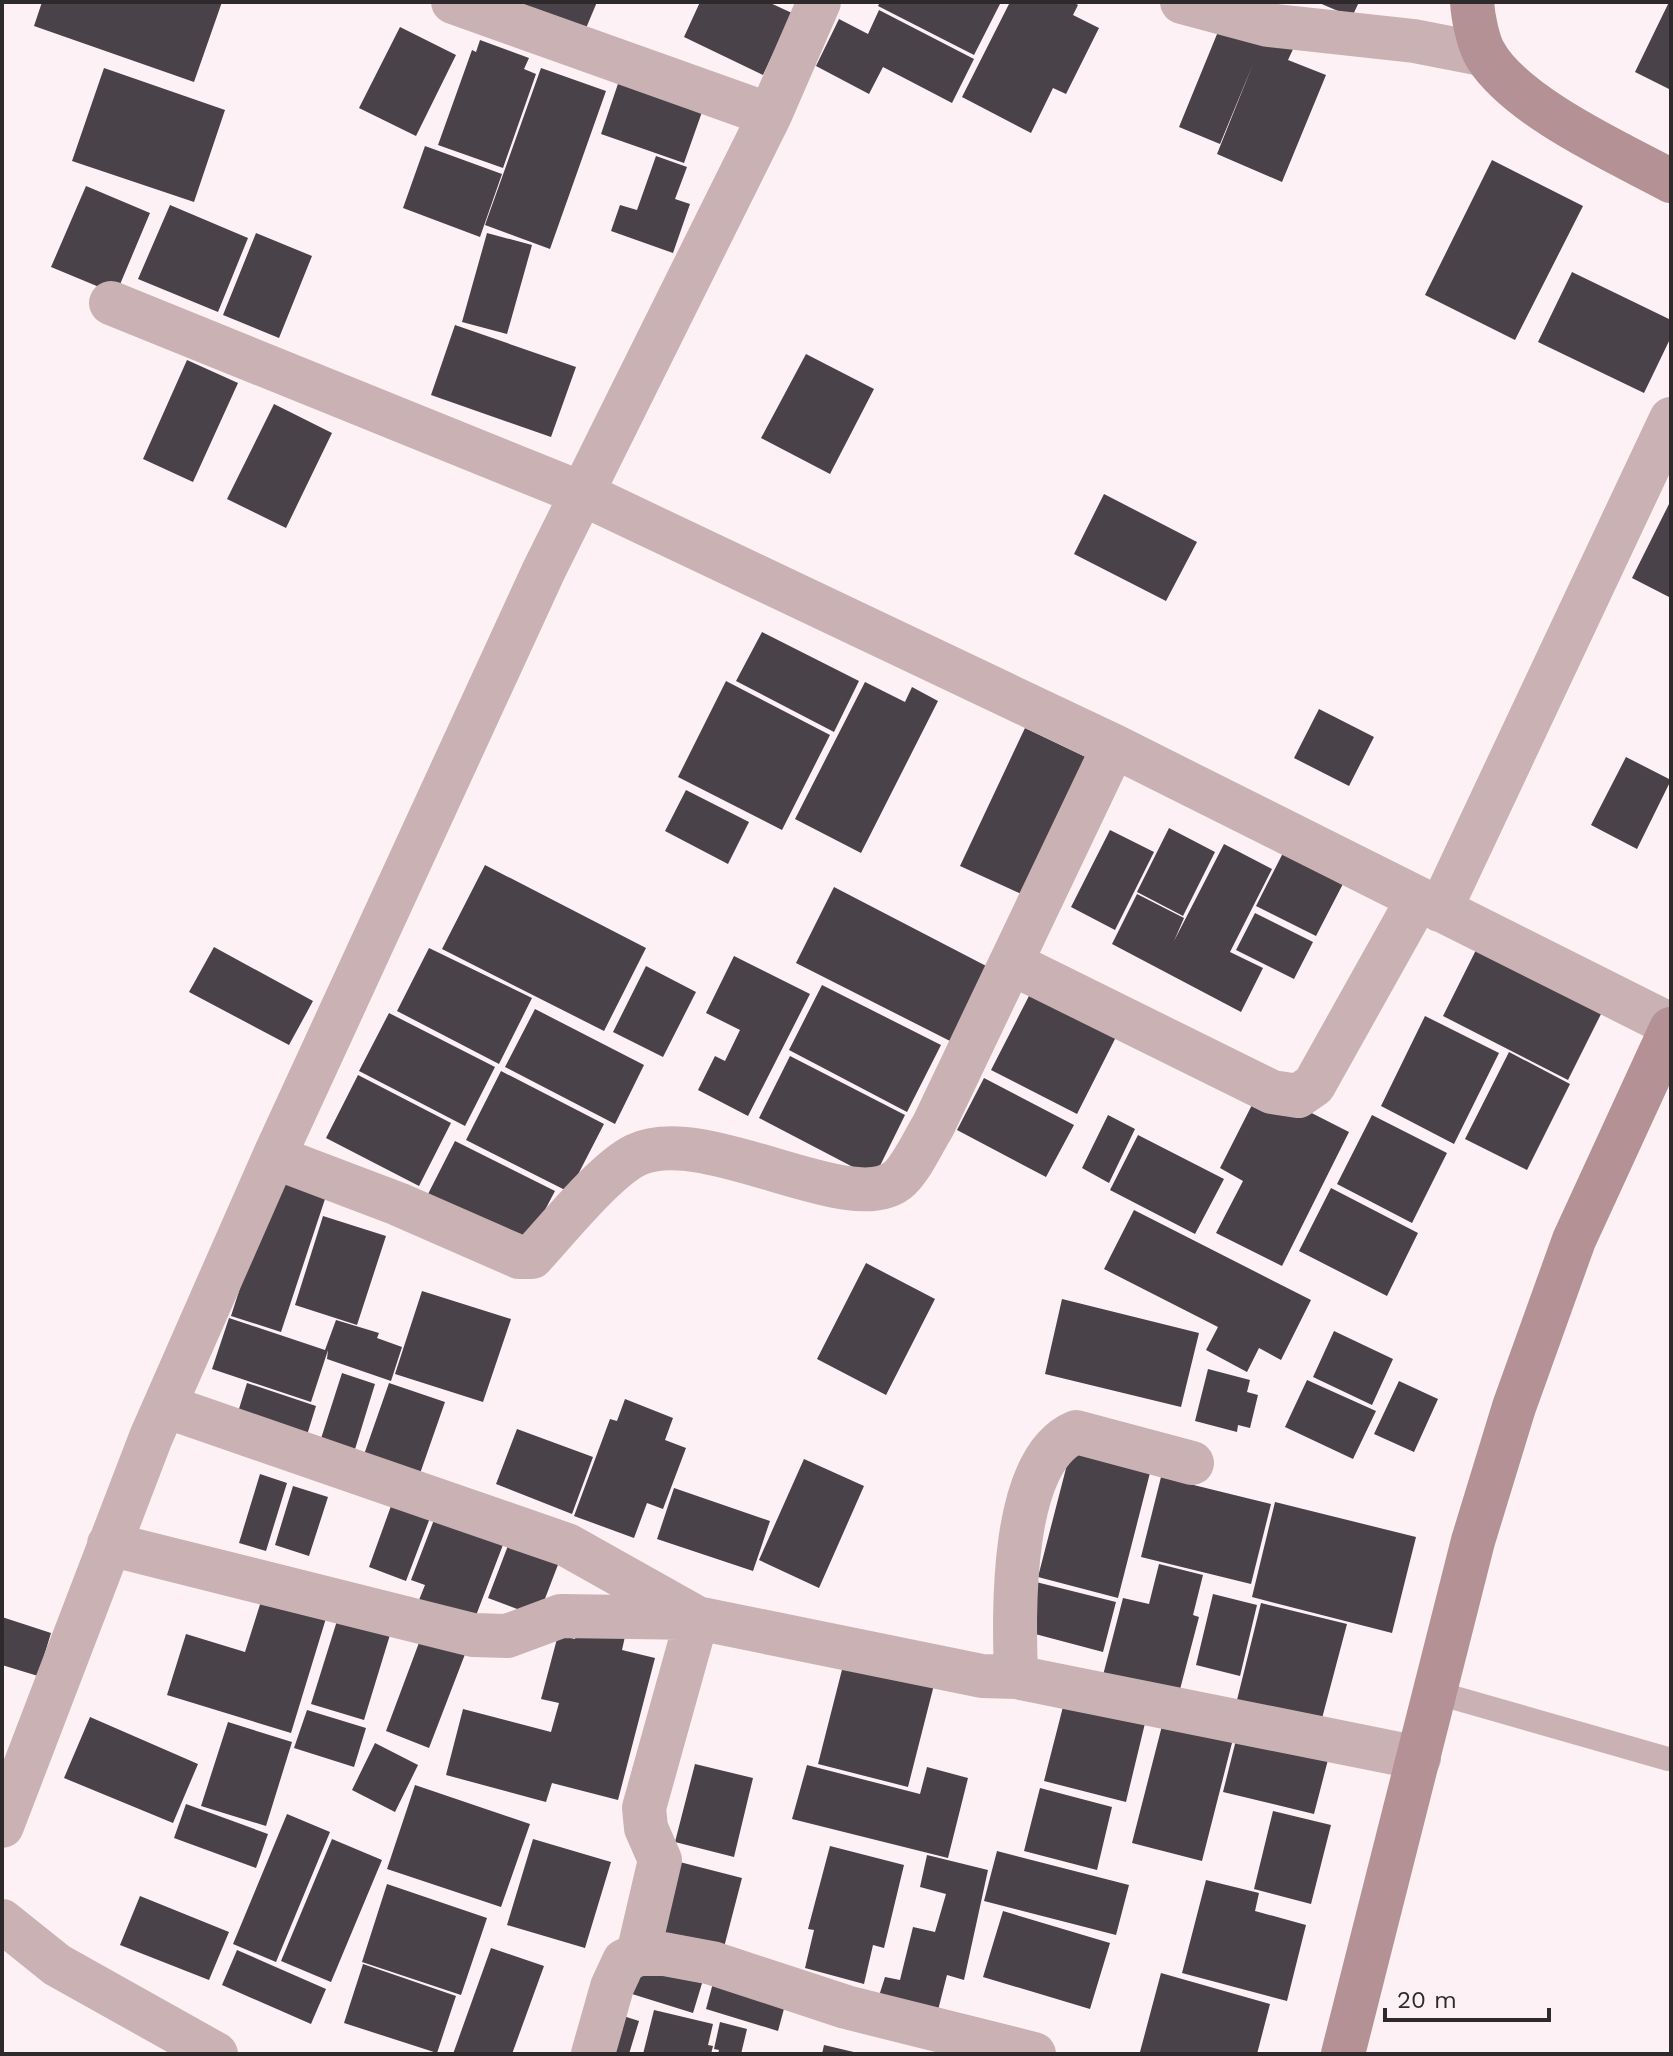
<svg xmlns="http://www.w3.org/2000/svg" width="1673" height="2056" font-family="'Work Sans',sans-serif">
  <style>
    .building { fill: #494249 }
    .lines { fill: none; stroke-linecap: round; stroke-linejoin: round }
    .service { stroke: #cab2b4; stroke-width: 24 }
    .minor { stroke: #cab2b4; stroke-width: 44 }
    .secondary { stroke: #b49194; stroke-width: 44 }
  </style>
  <rect width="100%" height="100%" fill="#fdf1f6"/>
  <path class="building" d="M42,2H222L194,82L34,26Z
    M510,2H597L584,33Z
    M700,2H768L792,13L763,75L684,37Z
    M880,2H1001L974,55L878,6Z
    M1010,2H1073L1078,5L1073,15L1099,28L1066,94L1053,88L1031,133L962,97Z
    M1317,2H1359L1352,17Z
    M1669,2H1671V90L1635,72Z
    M879,10L974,59L952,103L883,67L869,94L816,66L839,19L868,34Z
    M1224,17L1294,47L1288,60L1326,75L1282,182L1217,154L1253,64L1220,144L1179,127Z
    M400,27L456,55L416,136L359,108Z
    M480,40L529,58L524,69L536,74L503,168L438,145L472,50L476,52Z
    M624,66L708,95L684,163L601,134Z
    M104,68L225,110L194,202L72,161Z
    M541,68L606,91L550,249L485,225Z
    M425,146L502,174L480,237L403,208Z
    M656,156L687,167L675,199L690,204L673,253L611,231L620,205L637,210Z
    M1492,160L1583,206L1515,340L1425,295Z
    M86,186L150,213L116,294L51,267Z
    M170,205L248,238L218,312L138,279Z
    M256,233L312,256L279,338L223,315Z
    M487,233L532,245L507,334L462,322Z
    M1572,272L1671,320V337L1644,393L1538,342Z
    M455,325L576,367L551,437L431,395Z
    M806,354L874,389L830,474L761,438Z
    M187,360L238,383L193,482L143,459Z
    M274,404L332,433L286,528L227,499Z
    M1104,494L1197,542L1166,601L1074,554Z
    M1671,500V598L1632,578Z
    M762,632L859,681L834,732L736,681Z
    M726,681L830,735L782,830L678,777Z
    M865,682L905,702L912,687L938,701L861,853L795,819Z
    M1319,709L1374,737L1349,786L1294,758Z
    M1025,728L1094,761L1030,898L960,866Z
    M1626,757L1671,780L1637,849L1591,825Z
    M686,790L749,822L728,864L665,831Z
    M1169,828L1215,852L1183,916L1137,892Z
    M1110,830L1154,852L1115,930L1071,907Z
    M1224,844L1272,869L1230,952L1263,968L1241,1012L1112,944L1137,894L1184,918L1174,941Z
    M1285,849L1345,880L1316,936L1256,906Z
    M485,865L646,948L604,1031L442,949Z
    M834,887L992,969L954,1043L796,963Z
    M1255,913L1313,942L1294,979L1236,950Z
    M1480,942L1605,1006L1568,1080L1443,1016Z
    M214,947L313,1001L289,1045L189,992Z
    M429,948L532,998L499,1064L397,1011Z
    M734,956L810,994L748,1116L698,1090L715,1056L725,1061L740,1030L706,1013Z
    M646,966L696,992L663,1057L613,1032Z
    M822,985L941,1045L907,1112L789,1050Z
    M1030,994L1116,1037L1077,1114L991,1070Z
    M535,1009L644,1065L615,1124L505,1067Z
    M389,1013L495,1067L465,1126L359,1071Z
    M1425,1016L1499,1053L1454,1144L1381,1106Z
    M1509,1052L1570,1084L1527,1170L1465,1139Z
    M790,1056L905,1115L874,1178L759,1118Z
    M501,1071L604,1124L569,1192L466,1140Z
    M358,1075L451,1123L419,1186L326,1138Z
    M984,1078L1074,1125L1046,1177L957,1130Z
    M1257,1095L1284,1099L1349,1132L1282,1266L1216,1233L1243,1181L1220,1168Z
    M1108,1115L1135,1129L1109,1183L1082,1168Z
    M1372,1115L1447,1153L1412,1223L1337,1184Z
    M1138,1135L1224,1179L1195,1234L1110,1190Z
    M455,1141L555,1191L527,1244L428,1194Z
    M276,1176L327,1193L281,1332L231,1316Z
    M1331,1188L1418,1233L1387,1296L1299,1251Z
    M1134,1210L1311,1300L1281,1360L1259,1348L1247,1372L1206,1350L1218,1327L1104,1269Z
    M323,1216L386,1236L357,1325L295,1305Z
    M866,1263L935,1299L886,1395L817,1359Z
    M422,1291L511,1319L483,1402L395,1374Z
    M1062,1299L1199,1333L1181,1407L1045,1374Z
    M229,1318L325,1350L336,1320L379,1333L377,1338L402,1347L391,1381L327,1359L328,1350L311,1402L212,1369Z
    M1334,1331L1393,1359L1372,1405L1313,1377Z
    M1208,1369L1250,1380L1247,1392L1258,1395L1250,1428L1238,1425L1237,1432L1195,1421Z
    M342,1373L375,1384L352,1459L318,1448Z
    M1307,1380L1376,1411L1353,1459L1285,1427Z
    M1399,1381L1438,1399L1414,1452L1374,1434Z
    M247,1383L316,1406L303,1448L234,1425Z
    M389,1383L445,1402L416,1485L360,1466Z
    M625,1399L673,1418L665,1440L686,1448L663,1509L647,1503L634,1538L574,1516L610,1419L617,1421Z
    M517,1429L593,1457L572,1514L496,1484Z
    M1071,1449L1151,1469L1118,1598L1038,1577Z
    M804,1459L864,1486L819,1588L759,1560Z
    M260,1474L287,1483L266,1551L239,1543Z
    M1161,1477L1271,1504L1251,1584L1141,1557Z
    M293,1486L328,1497L309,1556L275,1545Z
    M674,1488L770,1521L753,1571L657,1539Z
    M395,1495L433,1510L406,1581L369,1567Z
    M1275,1502L1416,1537L1392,1633L1252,1597Z
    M437,1512L506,1537L472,1626L417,1605L425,1585L411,1580Z
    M509,1543L559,1562L538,1617L488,1598Z
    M1159,1564L1203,1575L1193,1615L1199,1617L1178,1697L1102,1679L1123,1598L1149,1604Z
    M1032,1581L1116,1602L1103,1652L1020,1630Z
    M1213,1594L1257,1605L1240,1676L1196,1665Z
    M263,1595L327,1615L291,1733L167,1695L186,1634L245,1652Z
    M1261,1603L1347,1624L1320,1726L1236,1704Z
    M341,1608L393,1625L364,1720L311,1704Z
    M2,1617L51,1633L38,1676L2,1665Z
    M580,1619L626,1632L622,1650L655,1658L618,1800L552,1783L546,1802L446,1775L463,1709L551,1732L559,1703L541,1699L558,1635L575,1639Z
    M423,1632L467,1649L429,1748L386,1731Z
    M847,1650L937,1673L908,1787L818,1764Z
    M1066,1695L1147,1715L1126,1802L1044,1781Z
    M307,1710L366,1728L354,1767L294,1748Z
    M1165,1714L1235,1731L1202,1861L1132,1843Z
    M90,1717L198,1764L173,1823L64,1778Z
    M228,1722L292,1742L266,1826L201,1806Z
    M1240,1724L1331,1748L1314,1814L1223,1792Z
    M375,1743L418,1765L395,1812L352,1790Z
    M695,1764L753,1778L734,1857L675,1842Z
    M807,1765L920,1794L927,1767L968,1778L948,1858L792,1819Z
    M415,1785L530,1824L501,1907L387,1869Z
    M1040,1788L1112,1807L1097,1870L1024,1851Z
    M186,1804L268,1834L256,1868L174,1838Z
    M1273,1811L1331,1825L1311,1904L1254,1889Z
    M287,1814L330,1832L276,1962L233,1944Z
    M332,1839L382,1860L331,1982L281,1961Z
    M533,1839L611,1862L585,1948L507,1925Z
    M830,1846L904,1865L884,1948L873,1945L864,1984L805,1968L814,1930L808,1929Z
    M997,1851L1129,1885L1116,1935L984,1901Z
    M927,1855L988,1870L964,1980L947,1975L937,2014L878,1999L885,1977L900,1980L913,1927L935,1932L946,1894L920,1887Z
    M668,1859L742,1878L722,1955L648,1936Z
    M1206,1880L1259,1893L1255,1911L1306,1925L1287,2001L1182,1973Z
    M387,1884L487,1918L461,1995L362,1962Z
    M140,1896L229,1932L209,1980L120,1945Z
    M1003,1911L1110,1943L1090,2009L983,1977Z
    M491,1948L544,1966L512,2054H453Z
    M237,1950L326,1989L311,2024L222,1985Z
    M642,1961L703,1980L693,2013L632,1994Z
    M363,1964L456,1996L437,2053L344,2023Z
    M1161,1973L1270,2004L1257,2054L1140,2052Z
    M713,1983L785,2005L778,2031L706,2009Z
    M654,2010L713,2024L708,2045L713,2046L711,2054H643Z
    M617,2014L639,2021L629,2054L606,2051Z
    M720,2022L747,2029L741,2054H718L719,2050L714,2049Z
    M824,2045L858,2053L857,2054H822Z"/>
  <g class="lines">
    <path class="service" d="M1434,1692L1668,1759"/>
    <path class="minor" d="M453,2L770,115
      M1182,2L1268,25L1414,41L1486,55
      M111,303L583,494L1114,746L1671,1025
      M1440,910L1671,419
      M1011,963L1272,1092L1298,1096L1314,1085L1418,899
      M274,1157L398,1204L519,1257H532C557,1230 605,1170 636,1155C706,1122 854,1222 900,1178C913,1165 923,1142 933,1126L1114,746
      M165,1406L567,1545L697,1618L982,1676L1016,1677
      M1192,1463L1076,1432C1009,1460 1014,1615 1016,1677L1419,1758
      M109,1544L473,1635L507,1636L561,1616L697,1618L644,1808L646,1828L660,1860L638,1954
      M2,1826L151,1437L274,1157L544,570L770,115L819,2
      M2,1921L57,1965L216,2054
      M593,2054L612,1987L624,1961L638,1954H664L712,1963L846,2007L1034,2054"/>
    <path class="secondary" d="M1472,2C1473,17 1478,43 1486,56C1519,108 1617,152 1671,181
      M1343,2054L1473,1541L1514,1407L1574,1240L1671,1029"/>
  </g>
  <rect width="1673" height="2056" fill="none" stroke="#2e2a2c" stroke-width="8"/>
  <path d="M1385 2008v12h164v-12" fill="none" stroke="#2e2a2c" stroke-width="4"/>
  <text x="1397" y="2008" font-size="24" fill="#2e2a2c" stroke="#fdf1f6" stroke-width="6" paint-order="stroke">20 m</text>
</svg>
